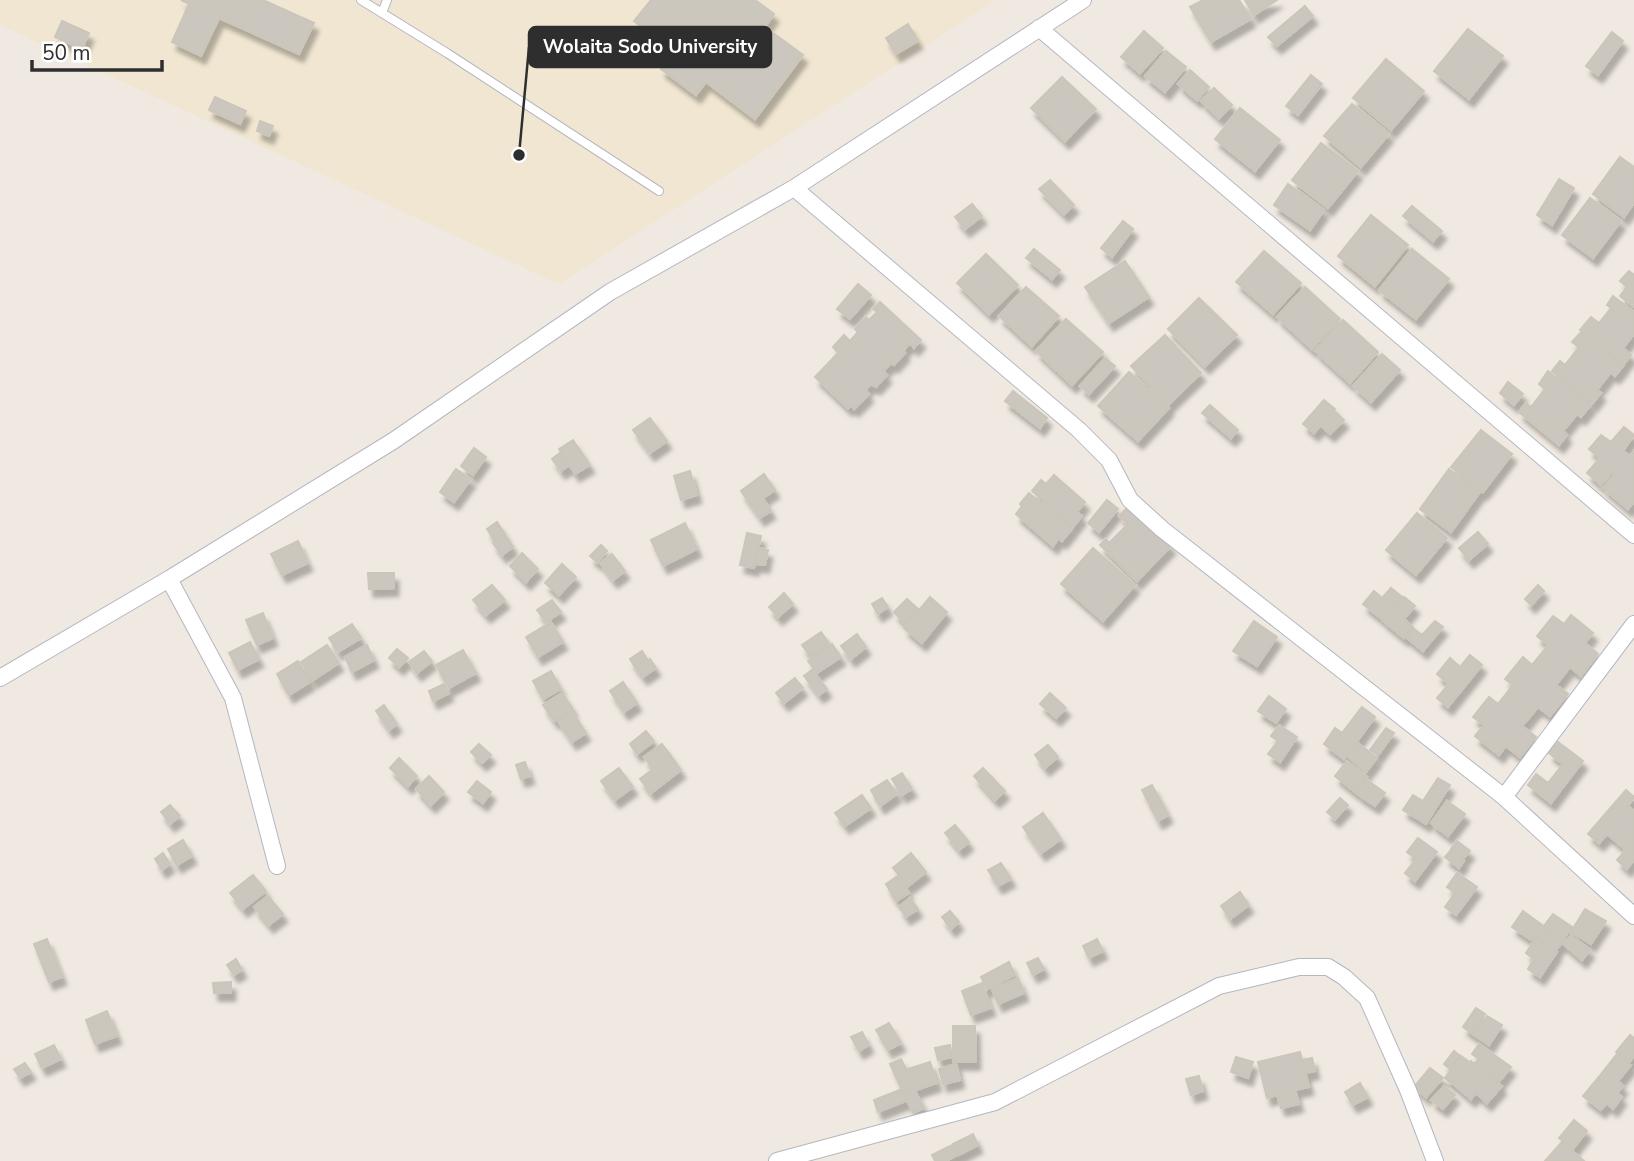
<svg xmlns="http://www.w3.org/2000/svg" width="1634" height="1161" font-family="'Nunito Sans',sans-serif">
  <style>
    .education { fill: #f0e6d1 }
    .building { fill: #cbc7bf; stroke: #cbc5ba; stroke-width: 2; filter: url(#shadow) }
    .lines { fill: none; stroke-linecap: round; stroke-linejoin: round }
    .lane-casing { stroke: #b4b7c1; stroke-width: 10 }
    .street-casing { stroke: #b4b7c1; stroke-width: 18 }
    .lane { stroke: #fff; stroke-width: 8 }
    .street { stroke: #fff; stroke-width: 16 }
    .leader { fill: none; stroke: #2e2e2e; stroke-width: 2.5 }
    .callout-dot { fill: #2e2e2e; stroke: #fff; stroke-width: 2.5 }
    .callout { fill: #2e2e2e; stroke: #2e2e2e; stroke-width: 2.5 }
    .callout-label { font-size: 19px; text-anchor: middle; font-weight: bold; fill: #fff }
  </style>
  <defs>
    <filter id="shadow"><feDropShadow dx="4.5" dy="8" stdDeviation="2" flood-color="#0004"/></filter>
  </defs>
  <rect width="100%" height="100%" fill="#efe9e1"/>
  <path class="education" d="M0,0H996L559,284L0,25Z"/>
  <path class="building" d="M181,0H263L314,23L299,54L219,18L201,56L172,42L189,4Z
    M651,0H755L774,14L765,27L803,55L755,119L706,82L696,95L661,69L674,51L634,21Z
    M1203,0H1239L1251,19L1211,42L1190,7Z
    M1245,0H1277L1254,15Z
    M1305,6L1313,16L1277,46L1268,37Z
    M62,21L89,33L82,49L55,37Z
    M908,24L918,41L896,54L886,38Z
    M1468,29L1503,56L1469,99L1434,71Z
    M1144,31L1163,48L1140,73L1121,57Z
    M1612,32L1623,41L1598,75L1586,66Z
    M1166,51L1186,67L1165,92L1145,76Z
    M1386,59L1424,91L1391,130L1353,98Z
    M1190,70L1209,87L1197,100L1178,84Z
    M1311,75L1322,84L1298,115L1286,106Z
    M1062,77L1096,109L1065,141L1031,108Z
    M1214,88L1232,105L1219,118L1201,101Z
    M215,97L246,111L240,124L209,110Z
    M1352,104L1389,134L1361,167L1324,136Z
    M1240,108L1280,140L1255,171L1215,139Z
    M260,121L273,126L269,136L257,131Z
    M1321,143L1358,171L1328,208L1292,180Z
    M1620,157L1634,167V203L1624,217L1593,194Z
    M1559,179L1574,188L1552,225L1537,215Z
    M1050,180L1074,205L1064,214L1039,189Z
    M1288,184L1324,210L1310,230L1274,205Z
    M1590,198L1621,221L1593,258L1562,235Z
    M972,204L982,216L965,229L955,217Z
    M1412,206L1442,231L1433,241L1403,216Z
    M1371,215L1408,245L1375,286L1338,256Z
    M1123,221L1133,229L1112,257L1101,248Z
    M1034,249L1060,270L1052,279L1026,258Z
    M1412,249L1449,279L1416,319L1379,290Z
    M1264,251L1301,283L1273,314L1236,282Z
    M986,254L1018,285L989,314L957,283Z
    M1125,261L1149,297L1109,323L1085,287Z
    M1629,271L1634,275V307L1620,296L1627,287L1620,281Z
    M858,284L871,295L850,319L837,309Z
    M1026,287L1059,316L1032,346L999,316Z
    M1305,287L1340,319L1312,349L1277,317Z
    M1613,296L1634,312V334L1623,348L1631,355L1624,364L1580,330L1591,317L1599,323L1611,308L1607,305Z
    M1199,298L1237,335L1205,366L1168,329Z
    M880,302L921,340L914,348L910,343L903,351L905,353L894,365L891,363L883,371L887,375L876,387L871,384L865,390L869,394L854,409L851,405L848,408L815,377L838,353L833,347L844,335L850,341L858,332L855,329L866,317L869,320L877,312L873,309Z
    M1066,319L1103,352L1072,385L1036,351Z
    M1343,320L1378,352L1350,383L1315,351Z
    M1581,332L1624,365L1615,376L1611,372L1597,390L1601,393L1593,403L1552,371L1560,361L1565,365L1579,347L1572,342Z
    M1165,335L1201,373L1168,405L1131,366Z
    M1382,354L1400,370L1371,402L1353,386Z
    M1105,358L1115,366L1089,394L1080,386Z
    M1548,371L1591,405L1581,417L1577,414L1563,431L1567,435L1559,445L1519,412L1526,403L1531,407L1545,389L1539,384Z
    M1129,372L1169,408L1138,441L1098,406Z
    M1508,382L1523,394L1514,405L1500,393Z
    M1013,391L1047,418L1040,428L1005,401Z
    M1324,400L1335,409L1314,433L1303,424Z
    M1210,405L1238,430L1231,438L1202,413Z
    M1334,411L1344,420L1330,434L1321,426Z
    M650,418L667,441L650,453L633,430Z
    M1624,427L1634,435L1623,451L1630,456L1634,451V502L1628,509L1603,488L1615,474L1612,472L1601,485L1587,473L1600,458L1589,449L1601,435L1611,442Z
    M1481,430L1512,454L1483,492L1451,467Z
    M573,440L590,465L575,474L559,449Z
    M474,448L486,457L473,475L461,466Z
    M560,453L568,466L561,471L552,459Z
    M456,469L471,479L454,502L440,492Z
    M1449,469L1480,492L1451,532L1420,509Z
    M690,471L697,495L681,500L674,476Z
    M764,474L775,490L763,498L771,511L760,518L741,491Z
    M1054,475L1085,502L1077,512L1082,516L1073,527L1032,491L1041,480L1046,484Z
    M1029,493L1072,529L1062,541L1059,538L1053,546L1016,514L1022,506L1020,504Z
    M1107,500L1118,509L1099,532L1088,523Z
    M1129,506L1171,546L1137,581L1100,545L1106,539L1109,543L1128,524L1119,516Z
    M1417,513L1447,538L1416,575L1386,550Z
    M497,522L505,534L494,540L487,529Z
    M685,523L697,549L663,566L651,540Z
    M1478,532L1488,544L1469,560L1459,548Z
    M747,533L761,536L754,568L740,565Z
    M505,535L513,547L502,555L493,543Z
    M298,541L308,563L282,575L271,554Z
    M601,545L607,551L597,562L590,556Z
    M759,548L768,550L765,565L756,564Z
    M1093,548L1135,585L1103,621L1061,584Z
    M522,553L538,569L526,582L510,566Z
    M612,554L625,571L613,580L600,563Z
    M562,564L576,577L559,595L545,583Z
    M368,573H394V588L369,589Z
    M492,585L505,600L486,615L473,600Z
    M1538,585L1544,591L1531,605L1525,599Z
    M1391,588L1402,597L1383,620L1363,604L1374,591L1382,598Z
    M784,593L793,604L778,617L769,607Z
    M930,597L947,612L922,643L904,628Z
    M1404,597L1415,606L1404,619L1413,627L1404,638L1383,621Z
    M882,598L888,607L878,614L872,604Z
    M907,599L918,609L904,623L894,612Z
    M552,600L561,612L546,622L537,610Z
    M263,613L273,638L257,645L246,620Z
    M1571,615L1593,633L1585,643L1598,654L1581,676L1570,667L1556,685L1568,694L1550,716L1538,707L1522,726L1536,737L1520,757L1506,746L1499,755L1475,736L1484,725L1473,717L1489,697L1498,704L1513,685L1505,679L1523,657L1532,665L1548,645L1537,636L1553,616L1564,624Z
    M1254,621L1277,637L1257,666L1233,651Z
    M1435,621L1443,627L1423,651L1407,638L1414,629L1422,635Z
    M551,622L563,642L538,657L526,637Z
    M352,624L361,638L338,652L329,638Z
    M821,632L829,643L810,656L802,645Z
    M857,634L866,647L851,659L841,646Z
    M250,642L259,659L238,670L229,653Z
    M832,644L841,657L817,673L808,661Z
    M327,645L339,663L313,680L301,662Z
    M367,645L374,660L352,672L345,657Z
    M397,649L408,658L399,667L389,658Z
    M463,650L476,673L449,688L436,665Z
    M424,651L432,661L417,673L409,662Z
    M642,651L647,659L635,667L630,659Z
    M1470,655L1482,665L1448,707L1437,698L1449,684L1437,674L1450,658L1460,667Z
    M650,659L656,668L643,677L636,668Z
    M298,661L310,682L289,695L277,674Z
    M812,670L827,689L819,695L804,676Z
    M551,671L561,689L543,699L533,681Z
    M795,678L803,688L784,703L776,693Z
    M623,682L637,703L624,712L610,691Z
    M444,684L449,693L433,701L429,691Z
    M562,693L573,709L554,721L543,705Z
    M1050,693L1066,708L1056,718L1040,704Z
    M1269,696L1286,709L1276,723L1258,711Z
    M384,705L397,724L389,730L376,711Z
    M1362,707L1375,717L1344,759L1324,744L1335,728L1342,733Z
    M572,712L586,733L572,742L558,721Z
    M1279,725L1297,737L1280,762L1268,754L1278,741L1271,736Z
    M1386,728L1394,733L1378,755L1370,750Z
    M646,731L654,741L637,754L630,744Z
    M1558,742L1583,761L1551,803L1528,785L1536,774L1548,783L1563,764L1549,753Z
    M479,744L491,755L482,763L471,752Z
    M662,744L671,756L653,769L644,757Z
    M1359,744L1377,758L1366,772L1348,757Z
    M1048,745L1058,757L1045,768L1035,755Z
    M671,756L681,770L651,793L640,779Z
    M399,758L417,776L408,786L390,768Z
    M1347,761L1367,777L1355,792L1335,776Z
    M525,762L530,776L521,779L516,765Z
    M619,768L633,787L615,800L601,781Z
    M983,768L1005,791L995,800L974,776Z
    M902,773L912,789L902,795L892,779Z
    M429,776L444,792L431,805L416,789Z
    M1438,778L1450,785L1426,824L1403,810L1413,795L1423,801Z
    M887,780L897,794L880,806L871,790Z
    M1367,780L1385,793L1375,806L1357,794Z
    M477,781L491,792L483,803L468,792Z
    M1152,785L1160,800L1150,805L1142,790Z
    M1626,790L1634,797L1628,806L1634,811V860L1627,869L1617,860L1626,850L1607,834L1599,843L1588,834Z
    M862,795L871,808L845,826L835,813Z
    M1340,798L1348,805L1335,819L1327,812Z
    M1161,801L1168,815L1158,821L1150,806Z
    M1447,801L1465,814L1448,836L1431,823Z
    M170,805L180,816L170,824L161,812Z
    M1043,813L1061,839L1041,853L1023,827Z
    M955,825L969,842L959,850L945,833Z
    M1418,838L1437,852L1415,881L1405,873L1416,859L1407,852Z
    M183,840L192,856L177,865L168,849Z
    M1457,841L1470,851L1464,858L1451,849Z
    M1451,850L1464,861L1459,868L1445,857Z
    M163,853L170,864L162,870L155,859Z
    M911,853L926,872L908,886L893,868Z
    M1001,863L1011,879L998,886L988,870Z
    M1457,873L1477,887L1456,915L1445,907L1455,893L1447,887Z
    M253,875L266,891L243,909L230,893Z
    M898,876L909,893L896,901L886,884Z
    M1240,892L1249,905L1230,919L1221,906Z
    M268,896L283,914L269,925L254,907Z
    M910,898L918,909L906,917L899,907Z
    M1585,909L1606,921L1591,944L1571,932Z
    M950,911L959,922L951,929L942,917Z
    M1523,911L1542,925L1531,940L1512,927Z
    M1553,914L1572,927L1562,941L1543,927Z
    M1543,928L1562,943L1556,950L1537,936Z
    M1571,935L1590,950L1582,960L1563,944Z
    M1536,938L1557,952L1540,977L1528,969L1534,959L1526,953Z
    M47,939L62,977L49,982L34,944Z
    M1097,939L1103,951L1089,958L1083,946Z
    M1038,958L1044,969L1033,975L1027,963Z
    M236,959L242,970L234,975L227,965Z
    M1009,962L1015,975L987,989L981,977Z
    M1018,978L1024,993L998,1004L992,989Z
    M231,982V993H214L213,983Z
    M982,983L991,1008L971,1015L962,991Z
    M1476,1008L1485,1014L1473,1034L1463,1027Z
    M107,1011L117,1036L95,1044L86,1020Z
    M1487,1016L1502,1025L1489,1045L1474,1035Z
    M889,1023L901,1043L888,1050L876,1030Z
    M953,1026H975L976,1062H953Z
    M862,1032L869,1045L859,1051L851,1037Z
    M1630,1035L1634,1038V1056L1629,1063L1616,1052Z
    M1479,1044L1511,1067L1499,1082L1475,1063L1479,1059L1472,1054Z
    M54,1045L61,1059L42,1068L35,1054Z
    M950,1045L952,1057L938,1060L935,1048Z
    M1454,1051L1460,1056L1450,1069L1444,1064Z
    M1300,1052L1309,1087L1295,1090L1299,1104L1281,1108L1277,1095L1267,1098L1258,1062Z
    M1617,1054L1631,1065L1618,1081L1623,1086L1617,1093L1598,1078Z
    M1461,1056L1468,1061L1451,1083L1445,1078Z
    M1236,1057L1253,1062L1248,1078L1231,1072Z
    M1312,1058L1315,1071L1305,1073L1302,1060Z
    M901,1059L915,1087L903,1092L890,1064Z
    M1471,1061L1502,1086L1487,1103L1476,1093L1471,1099L1452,1083Z
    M930,1062L937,1083L916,1090L908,1069Z
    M25,1063L31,1072L20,1078L14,1069Z
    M956,1064L960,1080L943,1084L939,1069Z
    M1430,1068L1443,1078L1426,1097L1414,1087Z
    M1199,1076L1203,1091L1191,1095L1186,1079Z
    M1598,1078L1622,1097L1613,1109L1607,1103L1601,1110L1583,1096Z
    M1360,1083L1368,1097L1353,1105L1345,1092Z
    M1444,1086L1455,1095L1443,1109L1431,1100Z
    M902,1089L906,1101L878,1112L874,1100Z
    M914,1089L924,1108L913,1113L904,1094Z
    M1574,1120L1587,1131L1573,1149L1559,1138Z
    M973,1134L978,1145L959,1155L953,1144Z
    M1562,1142L1584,1161H1545Z
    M952,1145L957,1155L946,1161H935L932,1155Z"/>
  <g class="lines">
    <defs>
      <path id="lane" d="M361,0L447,53L659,191
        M382,13L387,0"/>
      <path id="street" d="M1039,28L1634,535
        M794,188L1079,430L1109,460L1130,500L1162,529L1504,797L1634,916
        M169,579L233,698L277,866
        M0,678L169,579L393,441L610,292L794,188L1083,0
        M1504,797L1634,624
        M777,1161L995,1102L1219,986L1299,967H1328L1344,977L1367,998L1408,1090L1435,1161"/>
    </defs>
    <use href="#lane" class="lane-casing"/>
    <use href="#street" class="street-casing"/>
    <use href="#lane" class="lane"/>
    <use href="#street" class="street"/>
  </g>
  <path class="leader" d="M519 155L529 47"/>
  <circle class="callout-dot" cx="519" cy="155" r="7"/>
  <rect class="callout" x="529" y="27" width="242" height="40" rx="7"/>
  <g class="callout-label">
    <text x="650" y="53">Wolaita Sodo University</text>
  </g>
  <path d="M32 60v10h130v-10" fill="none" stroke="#2e2e2e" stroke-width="3.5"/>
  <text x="42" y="60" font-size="21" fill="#2e2e2e" stroke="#ffffff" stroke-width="5" paint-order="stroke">50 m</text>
</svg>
